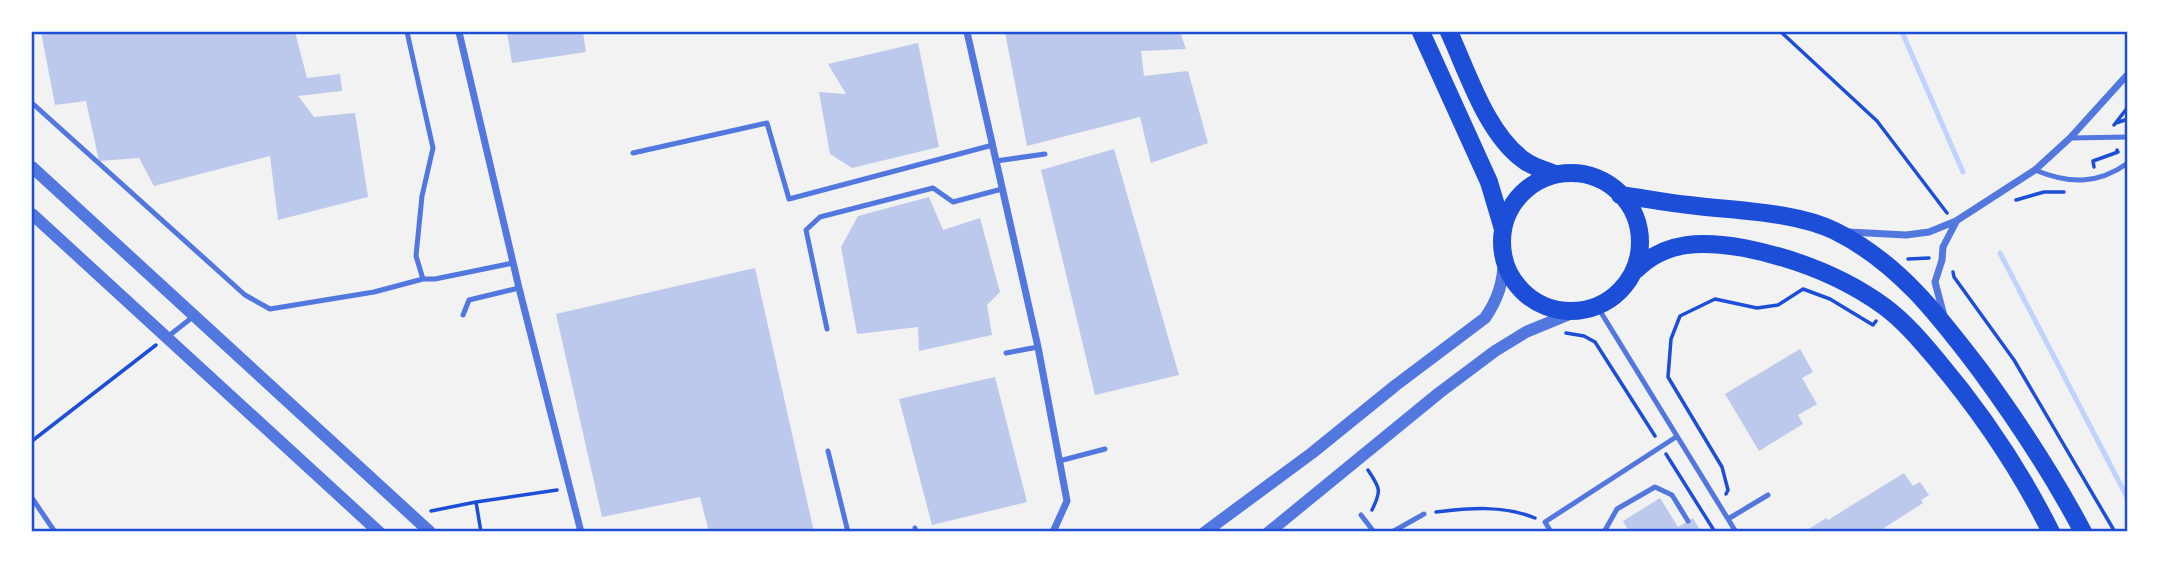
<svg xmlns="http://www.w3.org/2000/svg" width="2159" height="563" font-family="Quicksand,sans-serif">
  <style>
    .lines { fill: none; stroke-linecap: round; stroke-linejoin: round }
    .stream { stroke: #bfd3fe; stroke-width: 5 }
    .building { fill: #bdc9ec }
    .path { stroke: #1d4ed8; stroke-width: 3.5 }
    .service { stroke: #5277de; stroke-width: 5 }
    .minor { stroke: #5277de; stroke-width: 7 }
    .tertiary { stroke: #5277de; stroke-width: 12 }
    .primary { stroke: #1d4ed8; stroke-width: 18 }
    .neatline { fill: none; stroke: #1d4ed8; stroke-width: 2.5 }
  </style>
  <rect width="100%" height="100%" fill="#f2f2f2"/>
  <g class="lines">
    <path class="stream" d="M1902,32L1963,172
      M2000,253L2128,499"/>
  </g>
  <path class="building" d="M41,32H295L307,78L340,74L342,91L298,96L314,117L355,113L368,197L278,220L270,156L154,186L139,158L99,161L86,101L55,105Z
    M507,32H583L586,52L512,63Z
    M1005,32H1180L1186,49L1141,51L1144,76L1188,71L1208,143L1151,163L1140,117L1027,146Z
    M918,43L939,147L852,168L830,154L819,92L846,94L828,64Z
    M1114,149L1179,375L1095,395L1041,170Z
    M929,197L943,230L980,218L1000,292L987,305L992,335L919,351L918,327L857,334L841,247L858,216Z
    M755,268L814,532H709L700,497L602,517L556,314Z
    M1800,349L1813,372L1802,378L1817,404L1798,415L1803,424L1759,451L1725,394Z
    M995,377L1027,502L932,525L899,399Z
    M1904,473L1913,486L1920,482L1929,495L1921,500L1923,503L1878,532H1804L1826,518L1828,520Z
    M1660,498L1678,527L1693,518L1701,532H1629L1623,521Z"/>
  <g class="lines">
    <path class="path" d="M1781,32L1877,121L1947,213
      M2116,123L2128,119
      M2114,125L2128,107
      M2094,167L2093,161L2118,152L2117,150
      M2016,200L2044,192H2064
      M1908,259L1929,258
      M1953,272L1954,277L2014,360L2115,532
      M1566,333L1584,336L1595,342L1655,436
      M32,441L156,345
      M1666,454L1715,532
      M1368,470C1380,488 1382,490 1372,510
      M1726,494L1728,490L1722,467L1668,377L1671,339L1680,316L1715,299L1757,308L1778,305L1803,289L1830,299L1873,325L1876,321
      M476,502L481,532
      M431,511L476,502L557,490
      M1436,512C1470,508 1503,505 1535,518"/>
    <path class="service" d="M407,32L433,148L422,196L416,256L423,279
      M32,103L245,295L270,309L374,292L423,279H435L513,263
      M2070,138L2128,137
      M633,153L767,123L789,199L993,145
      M996,161L1045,154
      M2035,170C2069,184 2097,185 2128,163
      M1597,306L1736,532
      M463,315L469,300L519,288
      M827,329L806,230L820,217L933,188L953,202L1002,189
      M166,338L194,316
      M1006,353L1038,347
      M828,451L848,532
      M1059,461L1105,449
      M32,498L55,532
      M1361,515L1374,532
      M1728,519L1768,495
      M915,528L916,532
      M1392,532L1424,514
      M1551,532L1545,522L1676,437
      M1604,532L1617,509L1655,487L1672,495L1688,521"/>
    <path class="minor" d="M459,32L519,288L581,532
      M967,32L1038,347L1067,501L1053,532
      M1849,232L1906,235L1929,232L1956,221L2035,170L2070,138L2128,74
      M1944,316L1935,282L1942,260L1943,247L1956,222"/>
    <path class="tertiary" d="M32,167L430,532
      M32,214L379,532
      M1205,532L1312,453L1396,385L1485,318C1498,299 1503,283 1504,260
      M1269,532L1439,393L1495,351L1526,332L1577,311"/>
    <path class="primary" d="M1421,32L1489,182L1503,229
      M1449,32C1468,73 1487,135 1525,161C1533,167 1545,170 1555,174
      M1502 242a69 69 0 1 1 138 0a69 69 0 1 1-138 0Z
      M1620,195C1643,198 1666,203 1689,205C1734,211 1794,211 1835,231C1898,262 1939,316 1980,370C2018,422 2053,475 2083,532
      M1636,270C1666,240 1704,241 1744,248C1794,258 1844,277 1885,307C1905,322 1921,341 1937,360C1981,412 2020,470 2051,532"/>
  </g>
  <rect width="2159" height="563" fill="none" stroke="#ffffff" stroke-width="66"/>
  <rect x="33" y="33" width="2093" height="497" class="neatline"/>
</svg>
